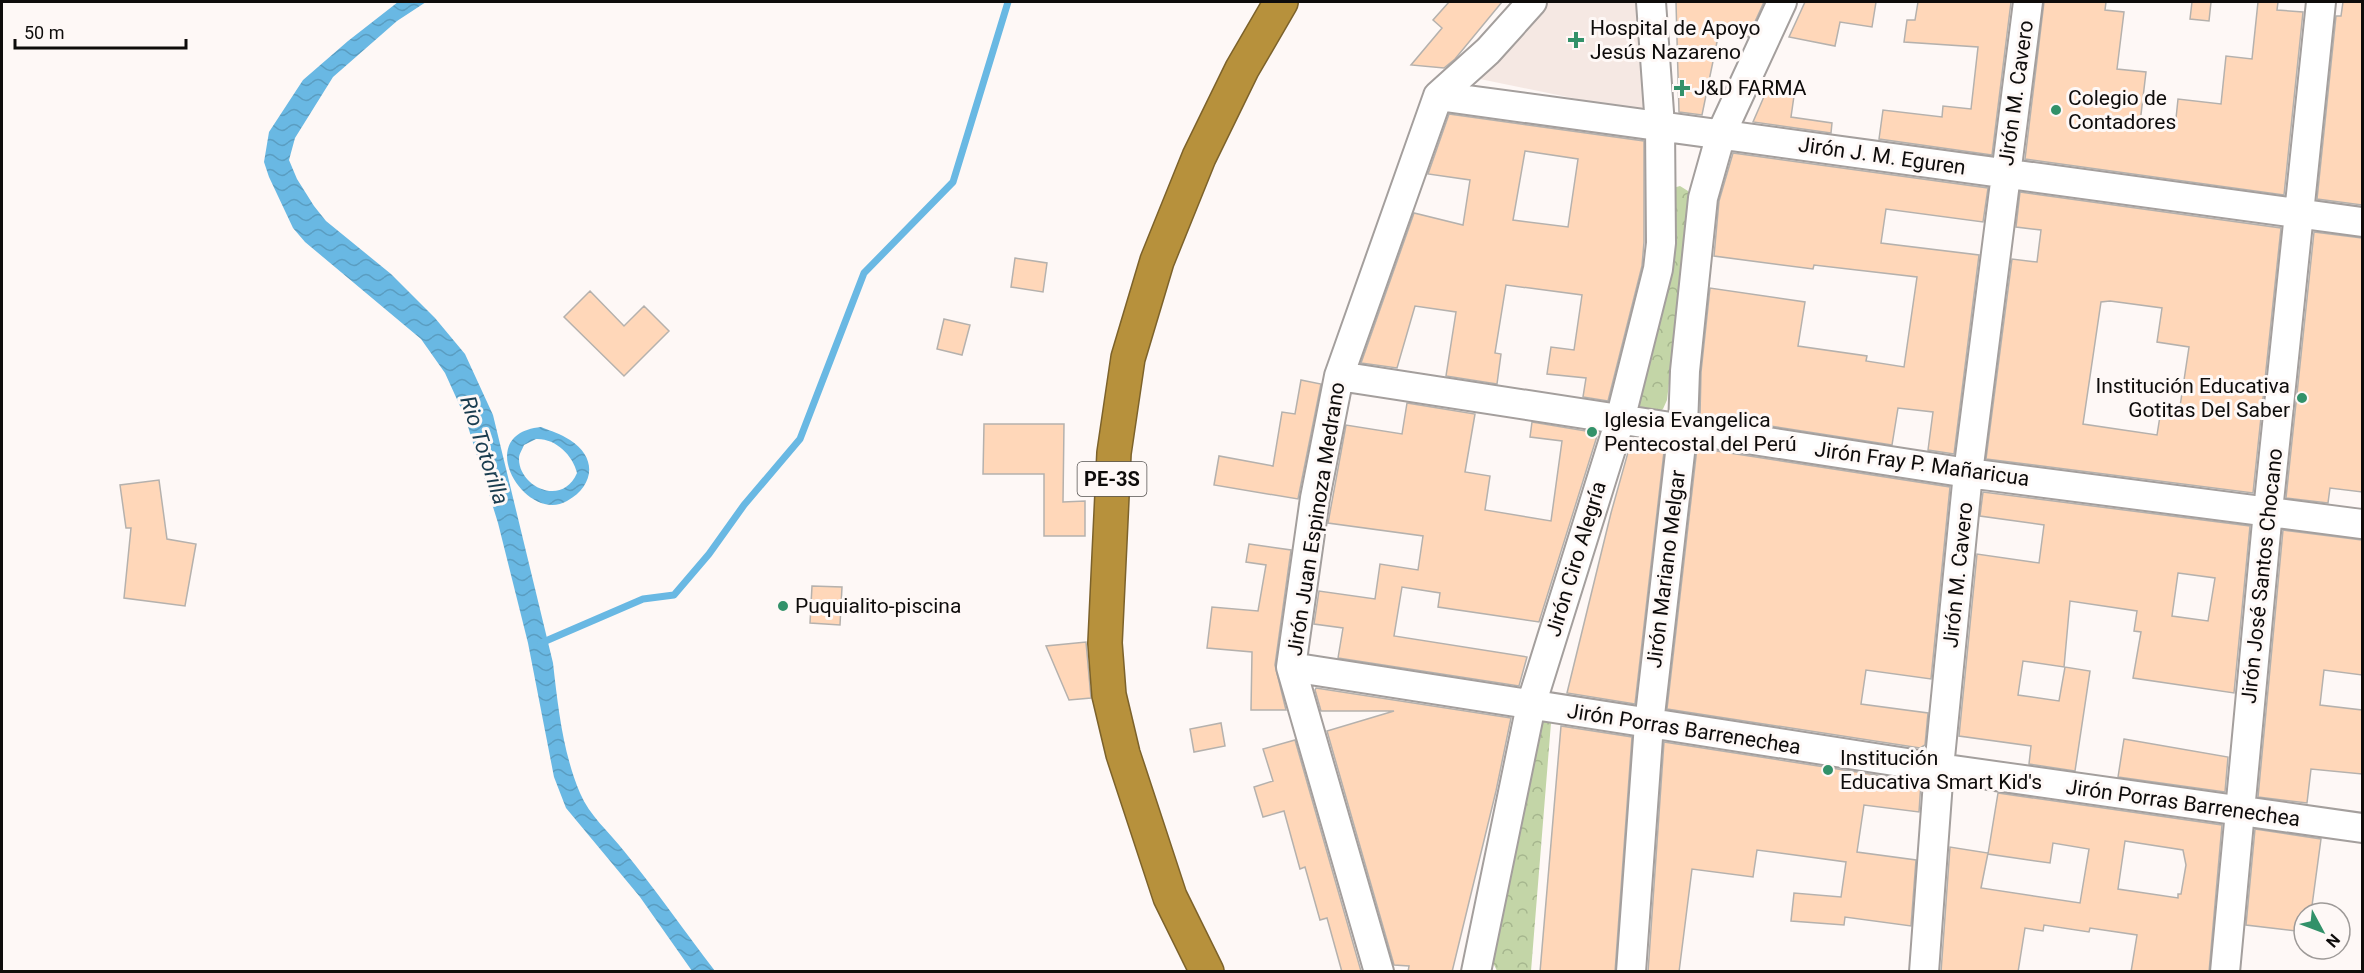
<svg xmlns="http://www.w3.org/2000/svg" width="2364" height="973" font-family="Roboto,sans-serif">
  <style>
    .built { fill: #f5e8e3 }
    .forest { fill: url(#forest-crowns) }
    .water { fill: url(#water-waves); fill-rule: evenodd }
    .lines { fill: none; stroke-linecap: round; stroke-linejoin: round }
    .stream { stroke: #69b8e3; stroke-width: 7 }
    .building { fill: #ffd7b9; stroke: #b5b1ad; stroke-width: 1.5; fill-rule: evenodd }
    .minor-casing { stroke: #a49f9d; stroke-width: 32 }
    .highway-casing { stroke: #7c622b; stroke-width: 36 }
    .minor { stroke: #fff; stroke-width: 28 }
    .highway { stroke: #b7913c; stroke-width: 33 }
    .poi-dot { fill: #329169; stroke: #fef8f6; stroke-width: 2 }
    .labels { text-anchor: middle; stroke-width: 6; stroke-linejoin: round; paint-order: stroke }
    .shield { fill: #fef8f6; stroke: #565352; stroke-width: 1.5 }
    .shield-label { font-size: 20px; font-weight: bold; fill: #0e0c0b }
    .poi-label { font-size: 21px; fill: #0e0c0b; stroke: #fef8f6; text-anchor: start }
    .street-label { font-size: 21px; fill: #0e0c0b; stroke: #fef8f6 }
    .water-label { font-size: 22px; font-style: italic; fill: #193c4f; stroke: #fef8f6 }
  </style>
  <defs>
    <pattern id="forest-crowns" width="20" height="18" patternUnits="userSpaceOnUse" patternTransform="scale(1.5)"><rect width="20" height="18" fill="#c3d5a7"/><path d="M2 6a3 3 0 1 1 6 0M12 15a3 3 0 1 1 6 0" fill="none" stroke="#a6b68e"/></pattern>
    <pattern id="water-waves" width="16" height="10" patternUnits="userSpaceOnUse" patternTransform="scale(1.5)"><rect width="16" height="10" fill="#69b8e3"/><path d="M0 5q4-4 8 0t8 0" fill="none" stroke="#5a9dc1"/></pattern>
  </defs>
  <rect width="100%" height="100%" fill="#fef8f6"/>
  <path class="built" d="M1549,2H1638L1646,101L1640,112L1475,78Z"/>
  <path class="forest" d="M1680,186L1688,191L1691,201L1667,400L1663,409L1655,415L1635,407L1673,188Z
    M1538,719L1551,723L1531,971H1497L1487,950Z"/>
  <path class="water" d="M398,2H426L397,21L333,77L295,138L289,160L297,179L314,206L326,221L391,274L435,318L465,354L493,415L553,663C558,707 563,753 580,793C589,815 609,832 624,851C656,890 685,932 715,971H692L640,897L566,808L554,777L528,643L498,523L465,417L445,373L421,339L305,242L293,228L269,177L264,162L269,132L303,80L348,41Z
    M541,427C551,431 561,434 570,440C598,458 594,486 567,501C526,525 470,434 541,427ZM536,439C555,438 573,455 577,473C562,508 518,486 519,458C519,454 523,448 524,445Z"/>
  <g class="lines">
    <path class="stream" d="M541,643L643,599L674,595L709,554L744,505L800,439L864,273L953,182L1008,2"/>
  </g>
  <path class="building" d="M1449,2H1502L1455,59L1444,68L1411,65L1442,28L1433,20Z
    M1676,2H1764L1748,37L1719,32L1702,115L1679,112Z
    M1805,2H1876L1872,27L1840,22L1835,46L1789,37Z
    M1918,2H2011L1992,155L1879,139L1883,110L1942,117L1943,106L1971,109L1978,47L1904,42L1907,20H1915Z
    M2044,2H2106L2105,10L2124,12L2117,69L2146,72L2140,123L2175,128L2178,99L2221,104L2226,56L2252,59L2258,2H2278L2277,10L2303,12L2284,195L2025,159Z
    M2192,2H2211L2209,21L2190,19Z
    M2343,2H2362V205L2317,199L2336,16H2341Z
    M1766,92L1794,96L1791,117L1832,123L1831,133L1753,122Z
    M1449,114L1644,141V242L1642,266L1608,401L1583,397L1586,378L1547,374L1551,347L1574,350L1582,295L1506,285L1495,353L1501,354L1497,384L1446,376L1456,312L1415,306L1397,368L1361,363L1414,213L1463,225L1470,180L1428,174ZM1525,151L1578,159L1568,227L1513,220Z
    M1733,153L1988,188L1983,222L1886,209L1881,243L1979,255L1954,454L1928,450L1933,412L1898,408L1892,445L1700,415L1701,372L1710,288L1805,302L1798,346L1867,356L1866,361L1904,367L1917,277L1814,265L1813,269L1714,256L1719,201Z
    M2020,192L2281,228L2253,493L1986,459L2012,259L2037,262L2041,230L2016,227ZM2110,301L2162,308L2157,342L2189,347L2179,413L2161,410L2157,435L2083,424L2101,302Z
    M2314,232L2362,238V492L2330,488L2328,503L2286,498Z
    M1015,258L1047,263L1043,292L1011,287Z
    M590,291L624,326L644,306L669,331L624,376L564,317Z
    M944,319L970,325L962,355L937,349Z
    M1301,380L1321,384L1298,499L1214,485L1219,456L1273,466L1282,412L1295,414Z
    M1407,403L1475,414L1465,472L1490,476L1485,510L1551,521L1562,441L1530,437L1532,422L1598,433L1539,622L1438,607L1440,593L1402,587L1394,636L1527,657L1519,686L1338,658L1343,628L1314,624L1319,591L1375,599L1380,564L1418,570L1423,536L1328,523L1346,425L1402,434Z
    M984,424H1064L1063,502L1085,501V536H1044V474H983Z
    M1632,438L1665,443L1635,704L1567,693L1611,513Z
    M1697,448L1950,487L1931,679L1866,670L1861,704L1928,713L1925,745L1920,748L1667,709Z
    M159,480L167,539L196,544L185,606L124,598L131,528H126L120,485Z
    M1983,492L2250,526L2234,693L2133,678L2141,632L2134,631L2137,611L2070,601L2064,667L2023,661L2018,695L2059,701L2065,667L2090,671L2075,771L2029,764L2031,746L1959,736L1977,554L2039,563L2044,525L1980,516ZM2178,573L2215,578L2208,621L2172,616Z
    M2283,530L2362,540V675L2324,670L2320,705L2362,710V774L2311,769L2307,803L2258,797Z
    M1249,544L1291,550L1275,665L1286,710H1251L1252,652L1207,648L1212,607L1258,611L1266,565L1246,562Z
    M812,586L842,587L840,625L810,623Z
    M1086,642L1091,698L1069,700L1046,646Z
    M1316,688L1511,718L1496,791L1452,972H1408L1409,966L1394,965L1327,731L1394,711H1321L1315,690Z
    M1221,723L1225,746L1194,752L1190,729Z
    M1561,726L1632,737L1615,972H1540Z
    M2124,739L2228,757L2225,792L2118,777Z
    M1295,740L1361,971L1359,972H1342L1327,918L1320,920L1305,867L1300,869L1284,811L1263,817L1254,787L1273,781L1263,749Z
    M1664,742L1921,782L1919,812L1864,805L1857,852L1916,860L1911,926L1845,917L1844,925L1791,921L1794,893L1841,897L1846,862L1757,850L1753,877L1692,869L1679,972H1648Z
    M1998,793L2222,825L2209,972H2131L2137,935L2090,928L2089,932L2044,925L2043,931L2025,928L2018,972H1941L1950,847L1988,853L1981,888L2080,903L2089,849L2053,843L2050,863L1988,854ZM2125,841L2183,850L2186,865L2181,894H2178V898L2118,889Z
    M2255,829L2321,839L2311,913H2304V932L2246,925Z"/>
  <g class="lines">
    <defs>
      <path id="minor" d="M1438,96L2362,222
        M1339,376L1968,473L2362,524
        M1291,667L1939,768L2362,828
        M1379,972L1291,667L1315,498L1339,376L1438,96L1488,51L1532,2
        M1476,972L1531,705L1620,420L1658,269L1661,243L1660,126L1651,2
        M1631,972L1649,724L1683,427L1685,371L1703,198L1721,134L1782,2
        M1924,972L1939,768L1968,473L2028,2
        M2225,972L2268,511L2321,2"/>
      <path id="highway" d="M1207,972L1170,897L1123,754L1109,695L1105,643L1114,453L1128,358L1157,261L1199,157L1242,69L1281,2"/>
    </defs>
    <use href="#minor" class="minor-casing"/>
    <use href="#highway" class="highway-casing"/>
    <use href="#minor" class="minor"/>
    <use href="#highway" class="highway"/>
  </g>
  <g class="poi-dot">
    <path d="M1573 31h6v6h6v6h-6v6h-6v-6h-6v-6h6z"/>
    <path d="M1679 79h6v6h6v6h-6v6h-6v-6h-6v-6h6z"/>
    <circle cx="2056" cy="110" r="6"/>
    <circle cx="2302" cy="398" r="6"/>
    <circle cx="1592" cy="432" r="6"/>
    <circle cx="783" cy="606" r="6"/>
    <circle cx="1828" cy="770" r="6"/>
  </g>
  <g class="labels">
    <rect class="shield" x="1077.5" y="462" width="69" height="34" rx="4.5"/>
    <g class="shield-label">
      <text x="1112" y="486">PE-3S</text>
    </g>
    <g class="poi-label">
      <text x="1590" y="35">Hospital de Apoyo<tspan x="1590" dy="24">Jesús Nazareno</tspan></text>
      <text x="1694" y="95">J&amp;D FARMA</text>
      <text x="2068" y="105">Colegio de<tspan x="2068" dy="24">Contadores</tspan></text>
      <text x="2290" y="393" text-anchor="end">Institución Educativa<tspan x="2290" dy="24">Gotitas Del Saber</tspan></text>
      <text x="1604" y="427">Iglesia Evangelica<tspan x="1604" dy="24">Pentecostal del Perú</tspan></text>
      <text x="795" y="613">Puquialito-piscina</text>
      <text x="1840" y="765">Institución<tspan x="1840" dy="24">Educativa Smart Kid's</tspan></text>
    </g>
    <g class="street-label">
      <text transform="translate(2016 93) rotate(-82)" y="7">Jirón M. Cavero</text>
      <text transform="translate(1882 156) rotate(8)" y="7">Jirón J. M. Eguren</text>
      <text transform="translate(1922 464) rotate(8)" y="7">Jirón Fray P. Mañaricua</text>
      <text transform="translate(1316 519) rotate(-81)" y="7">Jirón Juan Espinoza Medrano</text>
      <text transform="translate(1576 559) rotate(-73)" y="7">Jirón Ciro Alegría</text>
      <text transform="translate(1666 569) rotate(-83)" y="7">Jirón Mariano Melgar</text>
      <text transform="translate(1958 575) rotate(-84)" y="7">Jirón M. Cavero</text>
      <text transform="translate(2262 576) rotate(-84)" y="7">Jirón José Santos Chocano</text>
      <text transform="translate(1684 729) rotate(9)" y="7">Jirón Porras Barrenechea</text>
      <text transform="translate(2183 803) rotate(8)" y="7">Jirón Porras Barrenechea</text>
    </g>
    <g class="water-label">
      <text transform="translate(485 450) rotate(72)" y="8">Rio Totorilla</text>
    </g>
  </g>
  <rect width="2364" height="973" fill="none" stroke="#0e0c0b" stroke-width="6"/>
  <g transform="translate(2322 931) rotate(131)"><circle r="28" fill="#fef8f6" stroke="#9e9a98" stroke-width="1.5"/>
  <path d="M0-4.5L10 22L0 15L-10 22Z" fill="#329169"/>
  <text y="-9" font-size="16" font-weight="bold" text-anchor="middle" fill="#0e0c0b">N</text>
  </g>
  <path d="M15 39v9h171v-9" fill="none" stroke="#0e0c0b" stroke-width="3"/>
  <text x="24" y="39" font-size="18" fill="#0e0c0b" stroke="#fef8f6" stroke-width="4.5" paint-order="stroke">50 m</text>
</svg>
